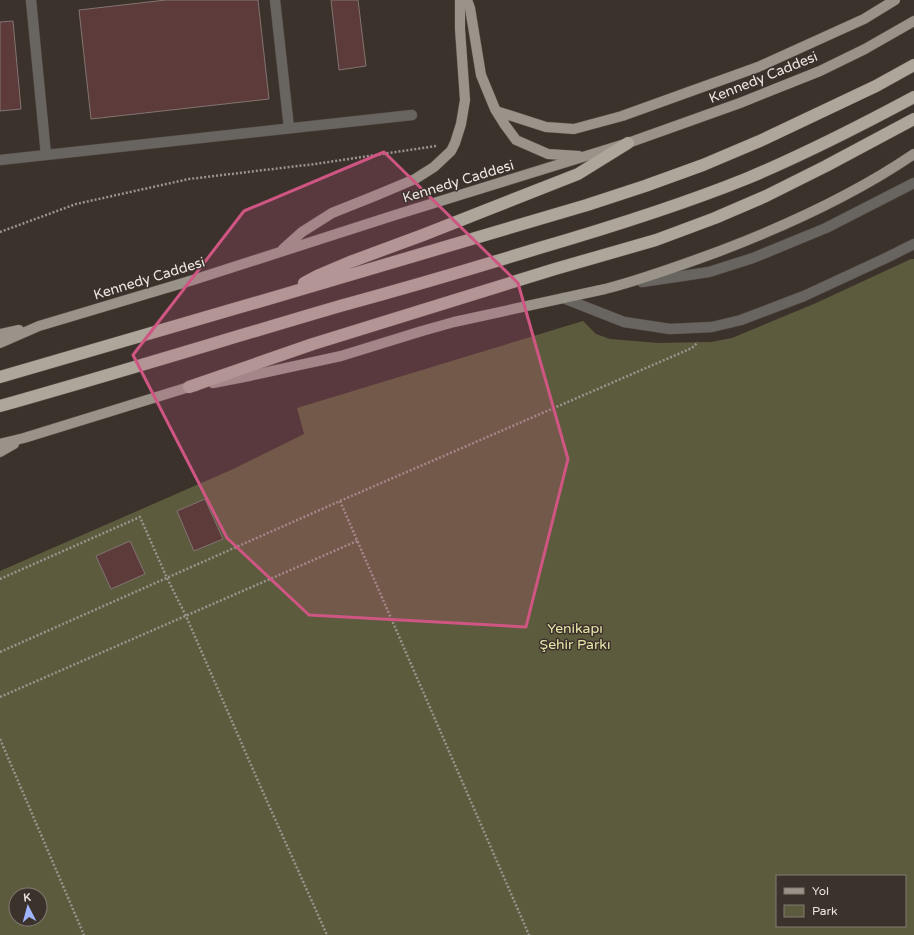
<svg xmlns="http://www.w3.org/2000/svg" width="914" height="935" font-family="'Varela Round',sans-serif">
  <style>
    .green { fill: #5d5b3d; fill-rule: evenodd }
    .building { fill: #5c3b3a; stroke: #827473 }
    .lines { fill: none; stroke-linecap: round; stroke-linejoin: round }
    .minor-casing { stroke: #584f49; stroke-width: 11 }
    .major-casing { stroke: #584f49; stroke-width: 11 }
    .highway-casing { stroke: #584f49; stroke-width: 13 }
    .path { stroke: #9b938e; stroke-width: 2.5; stroke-dasharray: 2 2; stroke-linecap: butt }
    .minor { stroke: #686560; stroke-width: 10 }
    .major { stroke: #9a938a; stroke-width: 10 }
    .highway { stroke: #aea69a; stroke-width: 12 }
    .marked { fill: #cf5683; fill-opacity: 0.2; stroke: #cf5683; stroke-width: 3; stroke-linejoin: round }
    .labels { text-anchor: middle; stroke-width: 3; stroke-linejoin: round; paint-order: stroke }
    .street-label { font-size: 14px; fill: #ece5e1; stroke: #3c322c }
    .park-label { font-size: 14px; fill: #e9e5a9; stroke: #3c322c }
  </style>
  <rect width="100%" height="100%" fill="#3c322c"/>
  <path class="green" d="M911,259H914V935H0V571L231,470L304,434L297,408L583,321L596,334L610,339L659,343L711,342L732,338L816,303ZM777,876H905V926H777ZM16,895H40V919H16Z"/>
  <path class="building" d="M166,0H258L269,99L91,119L79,10Z
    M331,0H358L366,66L339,70Z
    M13,21L21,109L0,111V22Z
    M205,499L223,539L194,551L177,511Z
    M130,541L145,574L111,589L96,556Z"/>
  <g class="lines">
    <defs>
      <path id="minor" d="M31,0L46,155
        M275,0L289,128
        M0,160L412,115
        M642,282L709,272L753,258L826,228L914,183
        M563,298L624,322L670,329L712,327L741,320L804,296L886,258L914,244"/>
      <path id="major" d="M467,0L470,8L481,75L495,109L505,125L516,140L548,154L579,156
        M496,111L546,127L574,129L622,116L758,67L864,19L895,0
        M283,249L302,232L332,213L377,195L415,179L434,167L451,151L455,143L461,124L465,100L460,29V0
        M0,334L19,330
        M0,343L39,326L193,280L392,216L628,143L740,103L820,71L865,49L914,21
        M213,383L249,376L341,356L422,331L454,322L605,289C644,279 682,265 720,251C788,225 854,195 914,154
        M0,444L24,438L189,387L196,386
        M0,452L14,444"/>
      <path id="highway" d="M304,283L317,276L350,262L423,235L578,174L628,143
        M0,377L282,295L587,205L645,186L703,165L762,140L876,86L914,65
        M189,387L313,344L555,269L656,240L715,218L766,196L826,166L914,119
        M0,406C114,374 227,339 340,306C406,288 471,269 536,249C608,228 679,206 748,178C805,154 860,126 914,97"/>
    </defs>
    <use href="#minor" class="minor-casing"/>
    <use href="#major" class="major-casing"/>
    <use href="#highway" class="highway-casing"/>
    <path class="path" d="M0,232L76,204L189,179L315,164L436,146
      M340,501L692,348L698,342
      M0,579L140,517L167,578L186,616L258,781L327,935
      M0,652L340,501L529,935
      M0,697L357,541
      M0,739L84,935"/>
    <use href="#minor" class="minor"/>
    <use href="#major" class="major"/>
    <use href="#highway" class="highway"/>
  </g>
  <path class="marked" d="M384,152L518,283L568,459L526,627L309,615L227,538L133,355L244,211Z"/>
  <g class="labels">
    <g class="street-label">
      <text transform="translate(763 77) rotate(-22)" y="5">Kennedy Caddesi</text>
      <text transform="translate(458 181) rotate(-17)" y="5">Kennedy Caddesi</text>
      <text transform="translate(149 278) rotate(-17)" y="5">Kennedy Caddesi</text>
    </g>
    <g class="park-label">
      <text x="575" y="633">Yenikapı<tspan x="575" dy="16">Şehir Parkı</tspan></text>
    </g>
  </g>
  <rect x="776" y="875" width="130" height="52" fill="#3c322c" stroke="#827a74"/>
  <rect x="784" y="888" width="20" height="6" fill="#9a938a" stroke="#827a74"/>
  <text x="812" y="895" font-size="12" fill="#ece5e1">Yol</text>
  <rect x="784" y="905" width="20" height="12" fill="#5d5b3d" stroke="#827a74"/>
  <text x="812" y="915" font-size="12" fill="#ece5e1">Park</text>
  <g transform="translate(28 907) rotate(354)"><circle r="19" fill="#3c322c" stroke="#827a74"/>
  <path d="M0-3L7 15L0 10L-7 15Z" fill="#a0b3fd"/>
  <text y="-6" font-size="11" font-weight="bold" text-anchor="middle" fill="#ece5e1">K</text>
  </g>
</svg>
